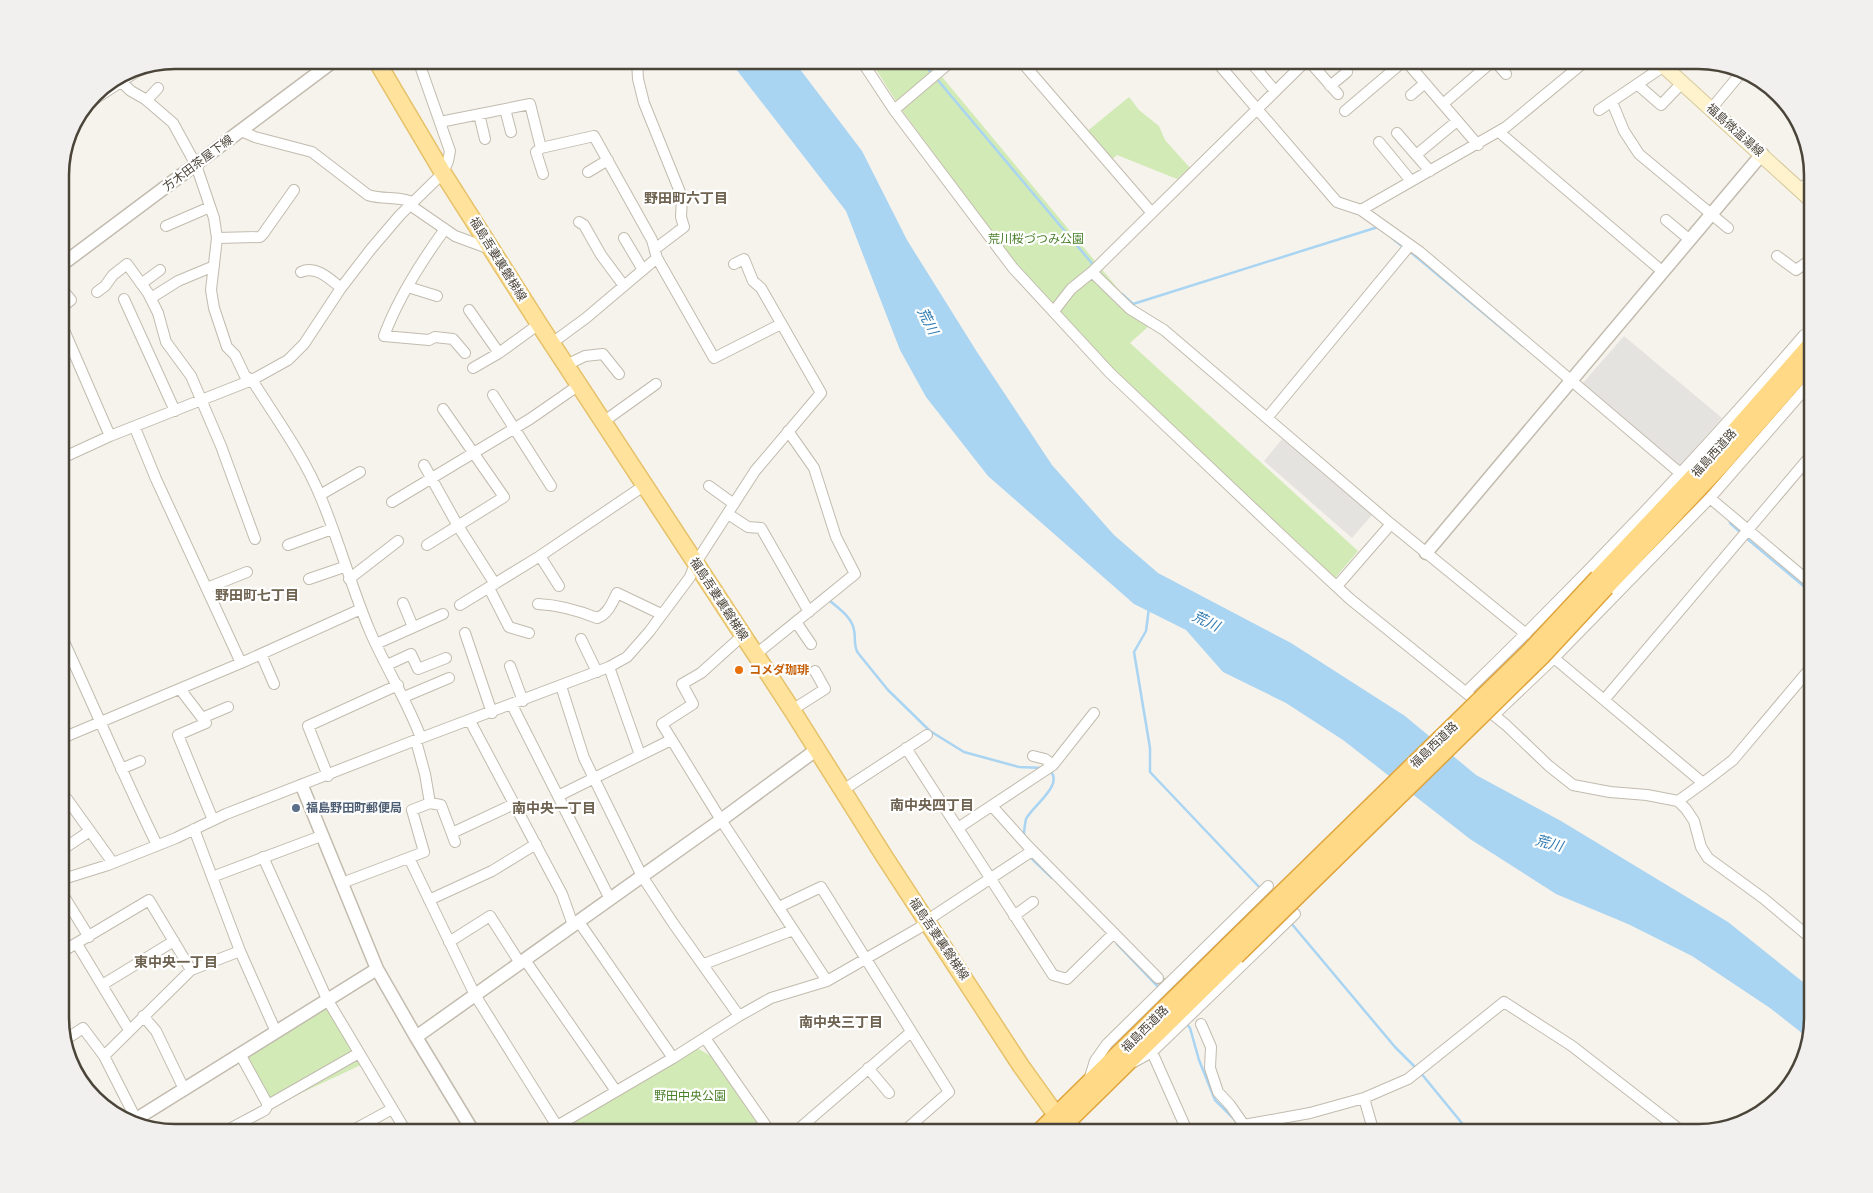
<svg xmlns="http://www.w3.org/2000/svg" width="1873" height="1193" font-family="'Archivo Narrow','Noto Sans JP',sans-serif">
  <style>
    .green { fill: #d2eab5 }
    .parking { fill: #e5e3e0 }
    .water { fill: #a9d4f2 }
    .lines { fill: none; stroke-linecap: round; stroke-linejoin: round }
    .stream { stroke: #a9d4f2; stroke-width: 2.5 }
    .minor-tunnel { stroke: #d4d0c8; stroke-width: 10; stroke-dasharray: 10 5; stroke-linecap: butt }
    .minor-casing { stroke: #c2bbae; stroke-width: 12 }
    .tertiary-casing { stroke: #c2bbae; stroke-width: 15 }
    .secondary-casing { stroke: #d6c79b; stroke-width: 16 }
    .primary-casing { stroke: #e6c16a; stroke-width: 19 }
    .trunk-casing { stroke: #e0a43c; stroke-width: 19 }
    .minor { stroke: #fff; stroke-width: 10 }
    .tertiary { stroke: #fff; stroke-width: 12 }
    .secondary { stroke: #fff3cd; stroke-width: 14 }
    .primary { stroke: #ffe39c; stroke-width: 16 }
    .trunk { stroke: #ffd985; stroke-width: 16 }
    .trunk-bridge-casing { stroke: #e0a43c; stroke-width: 19; stroke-linecap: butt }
    .trunk-bridge { stroke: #ffd985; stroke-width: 16 }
    .food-dot { fill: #e8710a; stroke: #fff; stroke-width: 2 }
    .service-dot { fill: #5c6f8a; stroke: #fff; stroke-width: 2 }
    .labels { text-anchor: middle; stroke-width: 4.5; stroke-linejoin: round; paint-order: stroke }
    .street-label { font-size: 12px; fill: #4b4439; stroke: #fff }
    .park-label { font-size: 12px; fill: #4a7f2a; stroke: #fff }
    .food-label { font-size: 12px; font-weight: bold; fill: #c56008; stroke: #fff; text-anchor: start }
    .service-label { font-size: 12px; font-weight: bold; fill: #4e5e75; stroke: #fff; text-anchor: start }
    .neighbourhood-label { font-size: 14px; font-weight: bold; fill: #6e6250; stroke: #fff }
    .water-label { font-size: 14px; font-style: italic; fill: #2e7ab2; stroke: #fff }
    .rim { fill: none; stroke: #4b4439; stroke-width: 2.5 }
  </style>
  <rect width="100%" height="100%" fill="#f6f3ec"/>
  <path class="green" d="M870,60H928L1149,326L1130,343L1358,551L1335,578L1116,372L1017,265L901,109Z
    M1129,97L1139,110L1159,126L1165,140L1190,168L1177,179L1117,155L1110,161L1085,133Z
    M324,996L363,1064L265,1110L233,1053Z
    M697,1048L711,1056L764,1133H554Z"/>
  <path class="parking" d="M1624,336L1722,418L1680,465L1661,453L1582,384Z
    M1282,439L1372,515L1352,538L1264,461Z"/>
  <path class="water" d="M729,60H793L862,151L907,240L977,352L1052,465L1114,535L1158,573L1291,643L1405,716L1476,775L1561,821L1728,922L1813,990V1019L1807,1037L1770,1008L1692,956L1628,924L1556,894L1470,839L1343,740L1286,703L1223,672L1186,630L1134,604L988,476L926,397L900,350L846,211Z"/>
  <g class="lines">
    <path class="stream" d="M921,60L932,74
      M936,78L1095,267
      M1392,238L1403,247
      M1408,250L1523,346
      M1122,294L1133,304L1378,227L1380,228
      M1730,523L1741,533
      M1745,537L1813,594
      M829,600C838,608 852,617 854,630C856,638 853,645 858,653L888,690L930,731L964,752L1019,767L1044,768
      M1149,608L1146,631L1134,652L1150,748V772L1261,889
      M1024,835C1024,831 1025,824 1026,819C1032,806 1066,784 1049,770
      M1029,856L1052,878
      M1291,923L1395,1047L1416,1068
      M1117,944L1160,989
      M1186,1023L1190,1028L1199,1060L1215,1100L1236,1121
      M1420,1072L1470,1133"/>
    <path class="minor-tunnel" d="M1158,978L1201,1024"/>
    <defs>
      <path id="minor" d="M210,60L212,63
        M637,60L638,79L644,103L682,197L681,217L684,227L655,249
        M861,60L894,110L1013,268L1110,373L1295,548L1350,599L1506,725L1549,766L1573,785L1610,792L1647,795L1678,801L1686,809L1694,821L1701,847L1708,858L1763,898L1813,940
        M1020,60L1152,213
        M1215,60L1337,202L1361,210L1420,252L1680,473
        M1249,60L1275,91
        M1308,60L1338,94
        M1405,60L1478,145
        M1494,60L1506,74
        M1638,85L1661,105L1682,83
        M1330,86L1347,72
        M1411,95L1425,83
        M147,100L158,88
        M1612,102L1624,131L1639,154L1728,228
        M1443,104L1494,60
        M84,106L145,66
        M505,109L511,132
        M1711,109L1741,73
        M894,110L953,60
        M1599,110L1664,66
        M1345,111L1405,60
        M479,114L485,139
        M440,122L530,104L541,148L594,136L652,240L657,258L714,358L781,324
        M241,131L255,137L312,152L368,195C383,200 398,196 412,202
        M1499,132L1663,272
        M1397,133L1416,155
        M1379,142L1411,181
        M541,148L536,152L543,174
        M1430,171L1416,155L1457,121
        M588,172L608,160
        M1800,190L1813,178
        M410,205L455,236L493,250
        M1361,210L1506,127L1587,60
        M1666,220L1690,240
        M579,222L584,225L601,255L624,286
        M166,226L210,207
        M445,229C421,262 398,298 384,336L429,340L435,337L453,339L465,353
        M217,238L260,237L263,234L294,190
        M624,238L643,270
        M1777,256L1796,270L1813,258
        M301,272C316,265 330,279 341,288
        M1092,272L1130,309L1164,330L1391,524
        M141,284L160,270
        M60,287L71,300L60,309
        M408,287L437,296
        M97,292L105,286L113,275L127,264L148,293L158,313L166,342L191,376L221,446L255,539
        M151,298L178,281L214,266
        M124,299L175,411
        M469,310L499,353
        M1054,311L1071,289L1092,272L1307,60
        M60,321L110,436
        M552,343L586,318L657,258
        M566,365L585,356L603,354L619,374
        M473,368L499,353L539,324
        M493,395L551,486
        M1267,418L1410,245
        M603,422L656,384
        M135,428L156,479L241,663
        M60,459L110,436L252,380L288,360L304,344L341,288L371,249L400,215L443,173L448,161L450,151L418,60
        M424,465L458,526L495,584
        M709,486L734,504
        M320,495L360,472
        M1710,498L1813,585
        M392,502L530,419L579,385
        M728,514L748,527L761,528L809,612
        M288,545L332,529
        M427,545L504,497L443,409
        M540,556L559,586
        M309,579L344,567
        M349,579L398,541
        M1337,586L1391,524L1526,634
        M207,588L247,572
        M489,588L509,627L529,633
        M403,603L413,627
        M538,604C560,605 577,610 597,618C608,614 612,603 617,593L661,614
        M460,605L540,556L645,485
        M796,622L811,644
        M60,633C93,704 123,775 157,845
        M465,633L492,713
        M742,636L701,673L682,684L693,704L662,724L721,820L827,981
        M581,639L597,672
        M376,644L443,614
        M261,654L274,684
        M755,655L855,574L836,537L814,468L788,431
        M1554,658L1703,783L1678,801
        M387,665L411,654L418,669L446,658
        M510,666L523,701
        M609,667L640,755
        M561,686L584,758L642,876L673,923L739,1016
        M180,689L206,723L178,735L213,820
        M1466,692C1584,578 1697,459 1804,335L1813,333
        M404,697L449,678
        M1604,700L1813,453
        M512,705L610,899
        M792,710L825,689L815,671
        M1494,715L1554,658L1710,498L1813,380
        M202,718L228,707
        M470,721L562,894L573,925
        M421,738L609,667L627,657L649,632L690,577L695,564L755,471L821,393L761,288L753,281L744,259L734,264
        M60,739L241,663L361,609
        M906,748L1053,975L1067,979L1114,933
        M1033,756L1045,759L1053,765
        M121,769L140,761
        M328,776L308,726L398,685
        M1703,783L1733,760L1813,665
        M843,790L927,735
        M558,796L671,740
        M60,802L67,799L113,863
        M430,803L441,805L455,842
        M992,806L1026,844L1158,978
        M958,828L1053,765L1094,713
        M194,829L240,951L276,1032
        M452,833L514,804
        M60,851L90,831
        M263,857L327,999L407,1133
        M409,858L475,995L557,1126
        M212,877L321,836
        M60,880L108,865L176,838L226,814L421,738C407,700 385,667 369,629C351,586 339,541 321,498C304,456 276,418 252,380L245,376L235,355L227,347L214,308L211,290L217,238L214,218L196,165L173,123L145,99L131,91L117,78
        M342,883L424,852L412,810L430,803L425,774L416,741
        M60,890L89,937
        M429,900L492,871L536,844
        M779,907L821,887L949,1092L902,1133
        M1014,916L1033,902
        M449,942L490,916L520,963
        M77,944L129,1030
        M60,953L149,900L191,970
        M525,960L616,1091
        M704,964L793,930
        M102,985L174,941
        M143,1016L156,1031L184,1089
        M1201,1024L1211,1047L1210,1068L1218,1092L1230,1105L1244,1125
        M705,1038L771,1133
        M65,1040L83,1028L104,1056L136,1119
        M1152,1052L1188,1133
        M240,1054L268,1105
        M104,1056L191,970L240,951
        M673,1058L739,1016L771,998L827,981L919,928L926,921L1032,851
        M1134,1062L1152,1052L1295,914
        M868,1068L889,1093
        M1089,1080L1095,1061L1107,1044L1268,886
        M1364,1098L1374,1133
        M222,1133L265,1110L268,1105L359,1053
        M348,1133L392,1109
        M545,1133L673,1058L579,922
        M794,1133L911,1032
        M1223,1133L1244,1125L1310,1113L1364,1098L1408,1079L1504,1002L1572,1046L1684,1133"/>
      <path id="tertiary" d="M60,266L335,60
        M1426,553L1762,154
        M302,786L377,969L416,1037L474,1133
        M416,1037L721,820L816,750
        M133,1121L377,969"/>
      <path id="secondary" d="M1657,60L1813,202"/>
      <path id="primary" d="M376,60L443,173L539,324L792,710L884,856L1021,1066L1069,1133"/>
      <path id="trunk" d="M1598,578L1712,457L1813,342
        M1606,587L1721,465L1813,360
        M1038,1133L1228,946
        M1056,1133L1236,956"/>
    </defs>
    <use href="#minor" class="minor-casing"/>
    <use href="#tertiary" class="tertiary-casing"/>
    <use href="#secondary" class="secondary-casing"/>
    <use href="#primary" class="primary-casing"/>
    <use href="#trunk" class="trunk-casing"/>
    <use href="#minor" class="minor"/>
    <use href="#tertiary" class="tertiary"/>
    <use href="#secondary" class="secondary"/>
    <use href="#primary" class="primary"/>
    <use href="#trunk" class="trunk"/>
    <defs>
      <path id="trunk-bridge" d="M1228,946L1530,651L1598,578
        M1236,956L1542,656L1606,587"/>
    </defs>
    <use href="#trunk-bridge" class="trunk-bridge-casing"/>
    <use href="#trunk-bridge" class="trunk-bridge"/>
  </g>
  <circle class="food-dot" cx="739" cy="670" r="5"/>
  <circle class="service-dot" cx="296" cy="808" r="5"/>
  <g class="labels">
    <g class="street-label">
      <text transform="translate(1735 130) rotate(42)" y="4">福島微温湯線</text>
      <text transform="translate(198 163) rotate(-37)" y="4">方木田茶屋下線</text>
      <text transform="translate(498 259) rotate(58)" y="4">福島吾妻裏磐梯線</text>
      <text transform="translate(1714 453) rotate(-48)" y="4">福島西道路</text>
      <text transform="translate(719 599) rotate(57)" y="4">福島吾妻裏磐梯線</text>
      <text transform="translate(1434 745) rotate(-44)" y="4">福島西道路</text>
      <text transform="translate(939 939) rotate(56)" y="4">福島吾妻裏磐梯線</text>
      <text transform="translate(1145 1029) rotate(-45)" y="4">福島西道路</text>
    </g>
    <g class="park-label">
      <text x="1036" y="243">荒川桜づつみ公園</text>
      <text x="690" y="1100">野田中央公園</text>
    </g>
    <g class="food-label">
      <text x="749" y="674">コメダ珈琲</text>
    </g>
    <g class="service-label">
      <text x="306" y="812">福島野田町郵便局</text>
    </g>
    <g class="neighbourhood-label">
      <text x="686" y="203">野田町六丁目</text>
      <text x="257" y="600">野田町七丁目</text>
      <text x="932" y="810">南中央四丁目</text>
      <text x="554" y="813">南中央一丁目</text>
      <text x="176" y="967">東中央一丁目</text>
      <text x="841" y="1027">南中央三丁目</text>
    </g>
    <g class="water-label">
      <text transform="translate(928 321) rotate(63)" y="5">荒川</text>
      <text transform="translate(1206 621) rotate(25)" y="5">荒川</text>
      <text transform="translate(1549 843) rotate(15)" y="5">荒川</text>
    </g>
  </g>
  <path d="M0 0H1873V1193H0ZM175 69H1698A106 106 0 0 1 1804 175V1018A106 106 0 0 1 1698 1124H175A106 106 0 0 1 69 1018V175A106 106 0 0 1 175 69Z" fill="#f1f0ef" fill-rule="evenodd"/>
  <path class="rim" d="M175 69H1698A106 106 0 0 1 1804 175V1018A106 106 0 0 1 1698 1124H175A106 106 0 0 1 69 1018V175A106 106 0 0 1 175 69Z"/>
</svg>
